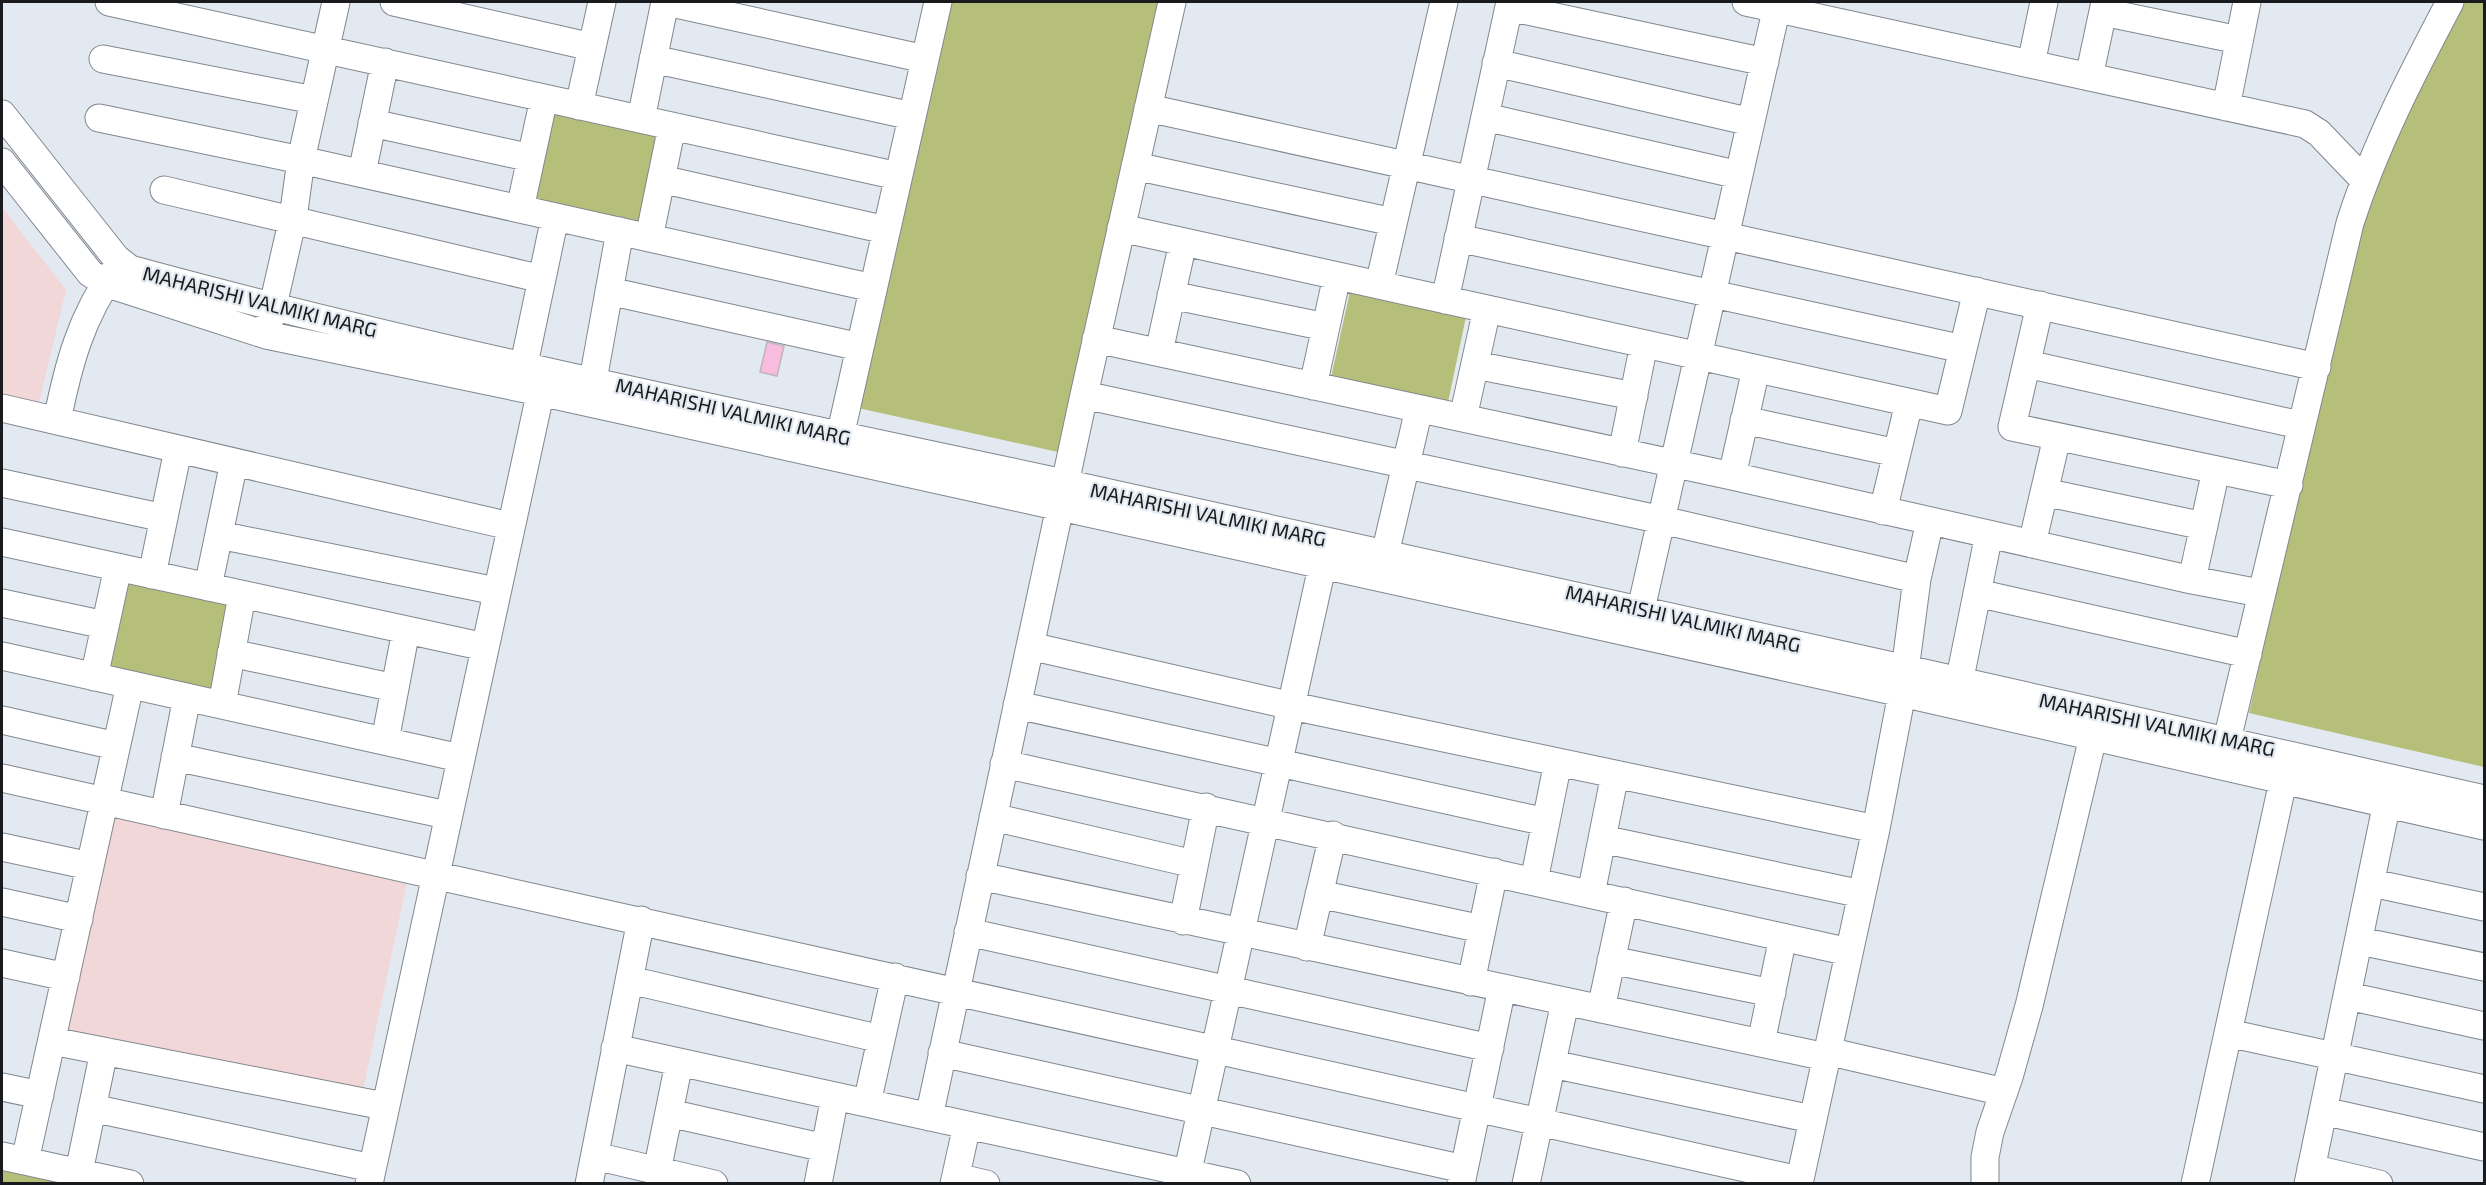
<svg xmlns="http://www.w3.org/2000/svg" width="2486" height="1185" font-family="'Exo 2',sans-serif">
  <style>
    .education { fill: #f2d7d9 }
    .green { fill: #b6bf7a }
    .building { fill: #f7bcde; stroke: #bfb5ba; stroke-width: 1.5 }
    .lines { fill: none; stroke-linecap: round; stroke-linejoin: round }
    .minor-casing { stroke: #81878f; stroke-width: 29 }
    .minor { stroke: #fff; stroke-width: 27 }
    .labels { text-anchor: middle; stroke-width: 4.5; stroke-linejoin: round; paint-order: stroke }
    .street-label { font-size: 20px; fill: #181a1d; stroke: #e2e9f1 }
  </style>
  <rect width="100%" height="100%" fill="#e2e9f1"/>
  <path class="education" d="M2,207L66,290L37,411L2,403Z
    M111,815L408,877L362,1095L65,1032Z"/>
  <path class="green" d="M948,2H1159L1058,452L858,408Z
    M2457,2H2484V767L2249,713L2360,203Z
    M549,108L665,134L644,229L528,204Z
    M1351,287L1467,312L1447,407L1330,382Z
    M121,577L238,603L217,697L101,672Z
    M2,1164L91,1183H2Z"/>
  <path class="building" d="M767,342L784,346L777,376L760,372Z"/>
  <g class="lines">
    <defs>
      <path id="minor" d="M109,2L898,176
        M394,2L592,47
        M667,2L925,59
        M1746,2L2305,124L2319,133L2364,180
        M1509,7L1765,62
        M2103,12L2239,40
        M103,59L314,100
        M653,59L912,116
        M1496,63L1751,122
        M2031,64L2044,2
        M2089,77L2105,2
        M579,106L602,2
        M2226,107L2247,2
        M1148,108L2317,367
        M2,114L116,258L130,269C438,353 752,416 1064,483C1538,586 2011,692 2484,799
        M1485,117L1739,175
        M99,118L301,160L873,288
        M641,119L665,2
        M372,123L531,158
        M2,162L90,273L105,283L266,335L540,392L1902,693L2484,826
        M1135,166L1393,222
        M362,173L385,62
        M661,179L886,230
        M164,190L542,279
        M520,209L544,98
        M1121,228L1948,411L1977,291
        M649,238L672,126
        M1458,238L1963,349
        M1379,285L1444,2
        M609,291L860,347
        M1171,295L1326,327
        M1445,300L1510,2
        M2040,305L2012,427L2289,485
        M269,323L293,218L301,160L336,2
        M1096,339L1732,476L2192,580L2260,593
        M1159,352L1183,242
        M2027,364L2300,425
        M1475,365L1634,396
        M593,380L620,231
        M520,383L555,217
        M1313,386L1337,276
        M1084,395L1662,520L1917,579
        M2,408L510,526
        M1463,418L1487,309
        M1744,420L1897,453
        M57,421C68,366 81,316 115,270
        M1622,453L1644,344
        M836,454L938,2
        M1732,476L1756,369
        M2,483L164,518
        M2044,492L2204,526
        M1883,511L1909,403
        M219,535L496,591
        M2,542L485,647
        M2032,544L2057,437
        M1385,554L1419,409
        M152,575L178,450
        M2192,580L2216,470
        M208,587L234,462
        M1977,593L2248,654
        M2,603L105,625
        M1637,627L1778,2
        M1030,646L1292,706L1876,829
        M231,653L395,688
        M2,656L460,758
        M94,677L118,567
        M1956,698L1989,534
        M222,705L242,595
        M1017,705L1546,822
        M2,720L116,746
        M385,741L406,630
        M175,757L447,815
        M2223,757L2350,223C2375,145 2412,74 2450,2
        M1004,764L1849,952
        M2,778C601,912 1200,1049 1799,1180
        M164,815L187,697
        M993,817L1194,864
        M1602,839L1862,894
        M2,847L90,866
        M980,876L1826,1057
        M1534,881L1558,762
        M2372,883L2484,907
        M1319,894L1482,929
        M1591,894L1615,774
        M2,902L79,919
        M1183,921L1206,807
        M968,932L1490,1048
        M2360,941L2484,967
        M1307,947L1333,835
        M1611,960L1772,993
        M2,963L66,977
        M630,980L881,1039
        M1471,982L1494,872
        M2348,996L2484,1026
        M1601,1009L1624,901
        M2228,1033L2484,1089
        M52,1041L384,1106
        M1761,1043L1783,937
        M615,1048L1237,1184
        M1827,1051L2004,1092
        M942,1053L1464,1169
        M1552,1064L1812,1119
        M2,1087L40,1095
        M867,1103L895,977
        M92,1108L372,1168
        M2323,1111L2484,1147
        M669,1113L825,1148
        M929,1117L1084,395L1172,2
        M2,1156L130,1184
        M595,1156L714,1184
        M25,1161L130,685
        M2311,1168L2379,1184
        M657,1171L679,1063
        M79,1172L104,1051
        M956,1177L986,1184
        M369,1184L544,376
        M589,1184L641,920
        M818,1184L835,1096
        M954,1184L967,1125
        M1185,1184L1326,549
        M1461,1184L1502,988
        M1526,1184L1565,1002
        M1799,1184L1876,829L1902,693L1917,579L1930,521
        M1985,1184V1157L1990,1132L2009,1077L2029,1006L2093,737
        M2195,1184L2287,763
        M2308,1184L2390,788"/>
    </defs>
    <use href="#minor" class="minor-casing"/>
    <use href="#minor" class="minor"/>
  </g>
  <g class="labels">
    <g class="street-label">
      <text transform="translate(260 302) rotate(14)" y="7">MAHARISHI VALMIKI MARG</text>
      <text transform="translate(733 412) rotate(13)" y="7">MAHARISHI VALMIKI MARG</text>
      <text transform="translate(1208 515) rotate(12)" y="7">MAHARISHI VALMIKI MARG</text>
      <text transform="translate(1683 619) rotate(13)" y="7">MAHARISHI VALMIKI MARG</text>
      <text transform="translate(2157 725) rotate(12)" y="7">MAHARISHI VALMIKI MARG</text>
    </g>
  </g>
  <rect width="2486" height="1185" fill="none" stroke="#181a1d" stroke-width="6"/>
</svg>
